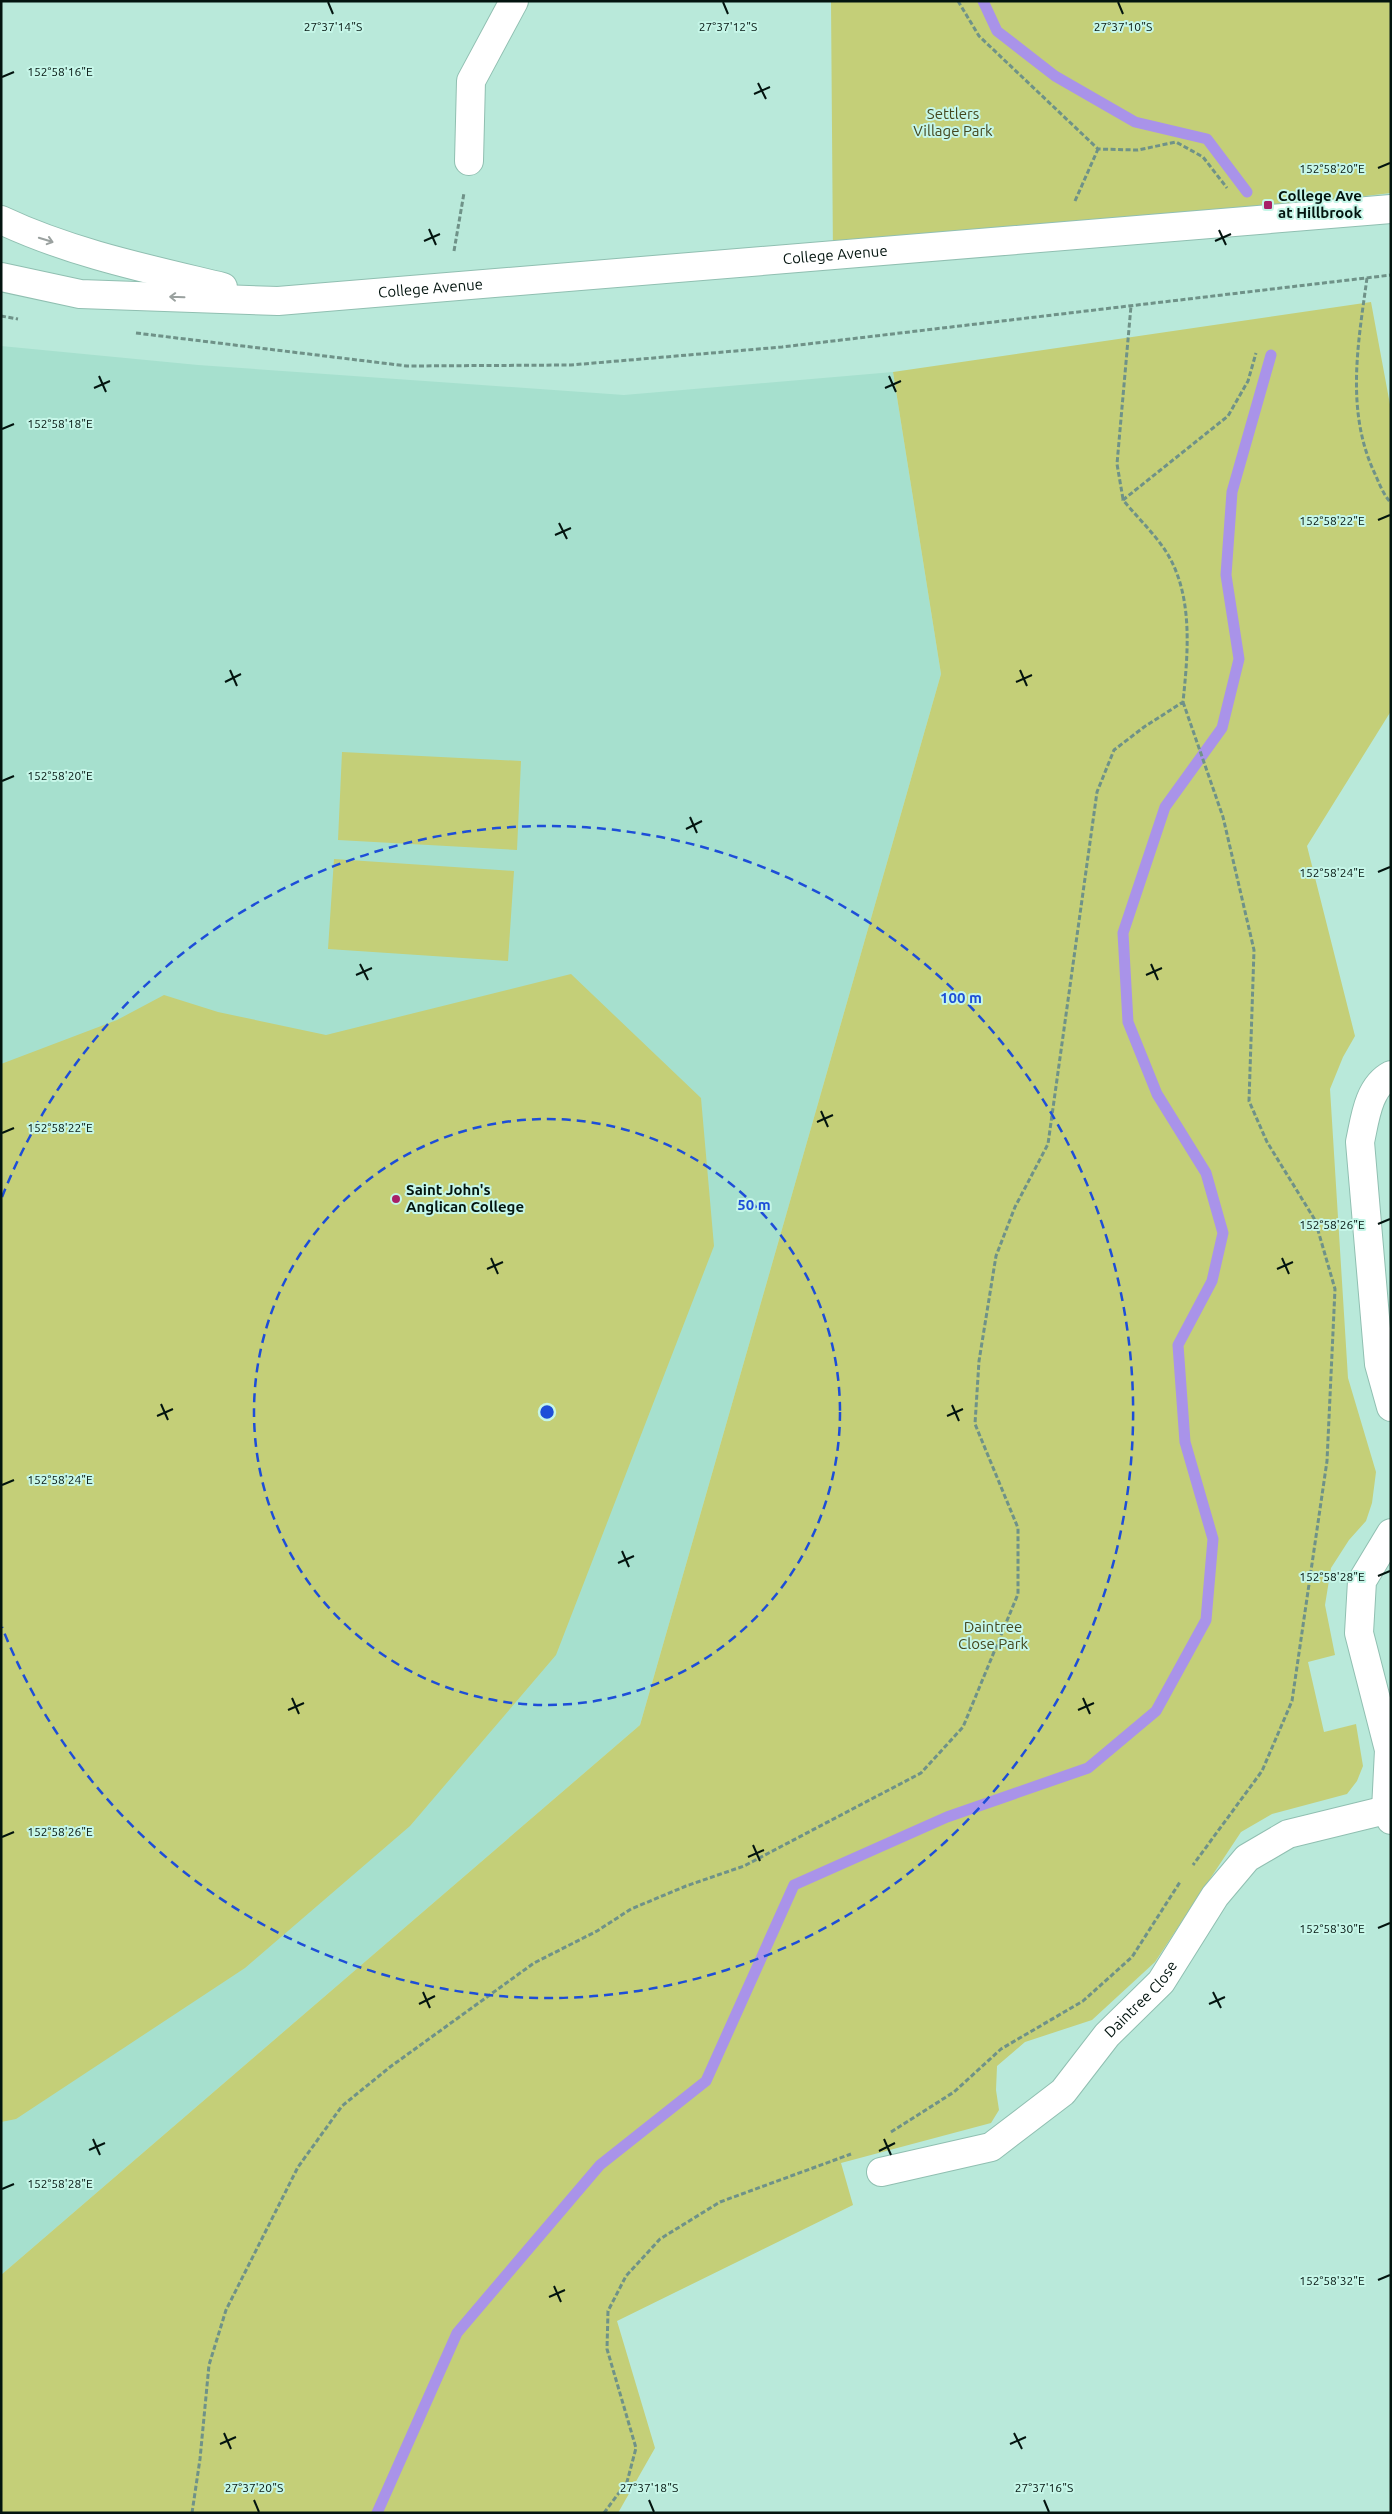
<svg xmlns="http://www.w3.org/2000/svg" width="1392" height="2514" font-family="Ubuntu,sans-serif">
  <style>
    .built { fill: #a6e0ce }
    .green { fill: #c4cf78 }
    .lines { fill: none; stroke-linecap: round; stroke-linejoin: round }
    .stream { stroke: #a993e9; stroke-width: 11 }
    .street-casing { stroke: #90bfb1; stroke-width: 30 }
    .secondary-casing { stroke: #90bfb1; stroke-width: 30 }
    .path { stroke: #6f9288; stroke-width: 3; stroke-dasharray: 5 2.5; stroke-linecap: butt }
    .street { stroke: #fff; stroke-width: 28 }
    .secondary { stroke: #fff; stroke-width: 28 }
    .oneway { stroke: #9aa19f }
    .ticks { fill: none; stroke: #03140f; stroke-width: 2 }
    .ring { fill: none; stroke: #1d4ed8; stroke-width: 2.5; stroke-dasharray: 9 6 }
    .poi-dot { fill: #a82067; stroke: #c6f6e8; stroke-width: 2 }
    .labels { text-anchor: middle; stroke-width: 4; stroke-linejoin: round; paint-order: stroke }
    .park-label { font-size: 15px; fill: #44481f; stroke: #c6f6e8 }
    .poi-label { font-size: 15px; font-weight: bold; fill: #03140f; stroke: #c6f6e8; text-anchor: start }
    .street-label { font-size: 15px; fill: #03140f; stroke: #c6f6e8 }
    .ticks-label { font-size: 12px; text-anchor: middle; fill: #03140f; stroke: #c6f6e8; stroke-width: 4; stroke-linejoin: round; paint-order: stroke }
    .centre { fill: #1d4ed8; stroke: #c6f6e8; stroke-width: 2.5 }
    .ring-label { font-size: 15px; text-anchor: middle; font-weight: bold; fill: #1d4ed8; stroke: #c6f6e8; stroke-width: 4; stroke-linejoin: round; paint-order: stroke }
  </style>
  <rect width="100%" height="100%" fill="#b9e9da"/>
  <path class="built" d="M1,346L198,365L624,395L893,372L941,674L640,1725L1,2275Z"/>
  <path class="green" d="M831,1H1391V193L833,257Z
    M1371,302L1391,410V711L1307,846L1355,1036L1343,1057L1330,1089L1348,1378L1376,1472L1372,1503L1366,1521L1349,1540L1331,1568L1325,1605L1335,1655L1308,1662L1324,1732L1356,1724L1363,1766L1357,1781L1347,1794L1272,1814L1241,1832L1155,1962L1092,2020L1025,2042L997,2066L996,2090L999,2110L991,2123L841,2163L853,2205L617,2321L655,2448L618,2513H1V2275L640,1725L941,674L893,372Z
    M342,752L521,761L517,850L338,840Z
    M334,859L514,871L508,961L328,949Z
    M571,974L701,1098L714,1246L556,1655L410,1826L245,1968L16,2119L1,2122V1064L117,1020L164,995L218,1012L326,1035Z"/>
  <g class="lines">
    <path class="stream" d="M983,1L997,31L1055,76L1135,122L1207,139L1247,192
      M377,2513L457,2333L600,2165L706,2081L794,1885L947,1817L1088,1768L1156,1711L1206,1620L1213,1539L1185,1442L1178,1345L1212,1281L1223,1233L1206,1173L1157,1094L1128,1022L1123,933L1165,807L1222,728L1239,659L1226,575L1232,492L1271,355"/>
    <defs>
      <g id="street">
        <path d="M469,161L471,81L514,1"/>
        <path d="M1391,1075C1368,1087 1365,1119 1360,1142L1379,1364L1391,1407"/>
        <path d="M1391,1533L1362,1581L1359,1633L1389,1750L1386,1810L1391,1820"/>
        <path id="s1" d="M881,2172L991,2147L1063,2092L1107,2035L1161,1982L1215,1896L1247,1858L1288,1834L1386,1810"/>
      </g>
      <g id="secondary">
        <path d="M1,220C71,253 148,269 223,287"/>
        <path id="s2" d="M1,277L80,294L278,301L1391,209"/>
      </g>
    </defs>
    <use href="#street" class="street-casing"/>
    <use href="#secondary" class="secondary-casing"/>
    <path class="path" d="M958,1L979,36L1098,149L1138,150L1176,142L1203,157L1227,188
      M1075,201L1098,149
      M454,251L464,193
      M1367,278C1358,344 1345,413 1376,476C1380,486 1384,495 1391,503
      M1,316L18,319
      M136,333L407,366L571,365L782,347L1391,275
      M1123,499L1117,464L1131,306
      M1183,702L1223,817L1254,950L1249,1101L1267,1142L1315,1220L1335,1289L1327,1461L1292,1701L1262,1771L1193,1865
      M891,2132L954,2092L1001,2049L1083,2001L1132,1957L1180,1882
      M192,2513L200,2459L209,2365L226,2310L298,2167L342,2106L390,2067L534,1963L597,1931L631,1909L686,1886L744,1866L921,1773L963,1727L1018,1594V1528L975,1424L979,1361L996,1256L1015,1207L1048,1144L1097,792L1114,750L1144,727L1183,702C1188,653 1194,594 1165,550C1153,532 1136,516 1123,500L1228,416L1248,381L1256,353
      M604,2513L627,2482L636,2448L607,2349L608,2311L626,2276L660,2239L720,2202L851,2154"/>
    <use href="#street" class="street"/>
    <use href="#secondary" class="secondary"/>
  </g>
  <defs><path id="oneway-shaft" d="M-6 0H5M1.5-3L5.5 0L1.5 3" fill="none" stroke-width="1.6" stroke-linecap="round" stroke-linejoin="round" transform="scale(1.25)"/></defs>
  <g class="oneway">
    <use href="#oneway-shaft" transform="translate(46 240) rotate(17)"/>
    <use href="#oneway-shaft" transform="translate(177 297) rotate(-178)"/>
  </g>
  <path class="ticks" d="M328,2L333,14M723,2L728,14M1118,2L1123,14M2,77L14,72M758,83L766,99M754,94L770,87M1378,168L1390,163M429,229L436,245M1219,230L1226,245M424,241L440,234M1215,241L1231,234M99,376L106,392M889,376L896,392M94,388L110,381M885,388L901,381M2,429L14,424M1378,520L1390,515M559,523L567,539M555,535L571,528M230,670L237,686M1020,670L1027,686M225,682L241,674M1016,682L1032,675M2,781L14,776M690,817L697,833M686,829L702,821M1378,872L1390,867M360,964L368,980M1151,964L1158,980M356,975L372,968M1146,975L1162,968M821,1111L828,1127M817,1122L833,1115M2,1133L14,1128M1378,1224L1390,1219M491,1258L498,1274M1282,1258L1289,1274M487,1269L503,1262M1277,1269L1293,1262M161,1404L168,1420M952,1405L959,1421M157,1416L173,1409M947,1416L963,1409M2,1485L14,1480M622,1551L629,1567M618,1563L634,1556M1378,1576L1390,1571M292,1698L299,1714M1083,1698L1090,1714M288,1710L304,1703M1078,1710L1094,1703M2,1837L14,1832M753,1845L760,1861M748,1857L764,1850M1378,1928L1390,1923M423,1992L430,2008M1213,1992L1221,2008M419,2004L435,1996M1209,2004L1225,1997M93,2139L100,2155M884,2139L891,2155M89,2150L105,2143M879,2151L895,2143M2,2189L14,2184M1378,2280L1390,2275M554,2286L561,2302M549,2297L565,2290M224,2433L231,2449M1014,2433L1022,2449M220,2444L236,2437M1010,2444L1026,2437M254,2500L259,2512M649,2500L654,2512M1044,2500L1049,2512"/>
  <g class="ring">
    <circle cx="547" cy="1412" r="293"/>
    <path d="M2 1197A586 586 0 1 1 2 1627"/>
  </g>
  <g class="poi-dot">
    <rect x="1263" y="200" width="10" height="10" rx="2.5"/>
    <circle cx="396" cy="1199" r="5"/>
  </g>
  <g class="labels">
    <g class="park-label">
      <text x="953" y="119">Settlers<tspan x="953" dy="17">Village Park</tspan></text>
      <text x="993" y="1632">Daintree<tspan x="993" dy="17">Close Park</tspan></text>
    </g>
    <g class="poi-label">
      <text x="1278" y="201">College Ave<tspan x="1278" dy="17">at Hillbrook</tspan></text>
      <text x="406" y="1195">Saint John's<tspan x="406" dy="17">Anglican College</tspan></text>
    </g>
    <g class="street-label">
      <text dy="5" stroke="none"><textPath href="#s2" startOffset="838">College Avenue</textPath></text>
      <text dy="5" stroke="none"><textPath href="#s2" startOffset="432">College Avenue</textPath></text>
      <text dy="5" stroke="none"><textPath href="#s1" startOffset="325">Daintree Close</textPath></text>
    </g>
  </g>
  <g class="ticks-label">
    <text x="333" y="31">27°37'14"S</text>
    <text x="728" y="31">27°37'12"S</text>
    <text x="1123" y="31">27°37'10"S</text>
    <text x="60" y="76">152°58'16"E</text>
    <text x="1332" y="173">152°58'20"E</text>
    <text x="60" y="428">152°58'18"E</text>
    <text x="1332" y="525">152°58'22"E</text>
    <text x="60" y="780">152°58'20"E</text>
    <text x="1332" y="877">152°58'24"E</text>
    <text x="60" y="1132">152°58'22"E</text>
    <text x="1332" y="1229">152°58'26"E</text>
    <text x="60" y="1484">152°58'24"E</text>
    <text x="1332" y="1581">152°58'28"E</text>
    <text x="60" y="1836">152°58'26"E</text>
    <text x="1332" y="1933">152°58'30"E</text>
    <text x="60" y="2188">152°58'28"E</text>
    <text x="1332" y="2285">152°58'32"E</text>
    <text x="254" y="2492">27°37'20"S</text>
    <text x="649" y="2492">27°37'18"S</text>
    <text x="1044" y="2492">27°37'16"S</text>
  </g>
  <circle cx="547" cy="1412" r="8" class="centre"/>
  <g class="ring-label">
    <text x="961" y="1003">100 m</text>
    <text x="754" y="1210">50 m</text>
  </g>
  <rect width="1392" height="2514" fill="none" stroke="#03140f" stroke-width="5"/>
</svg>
